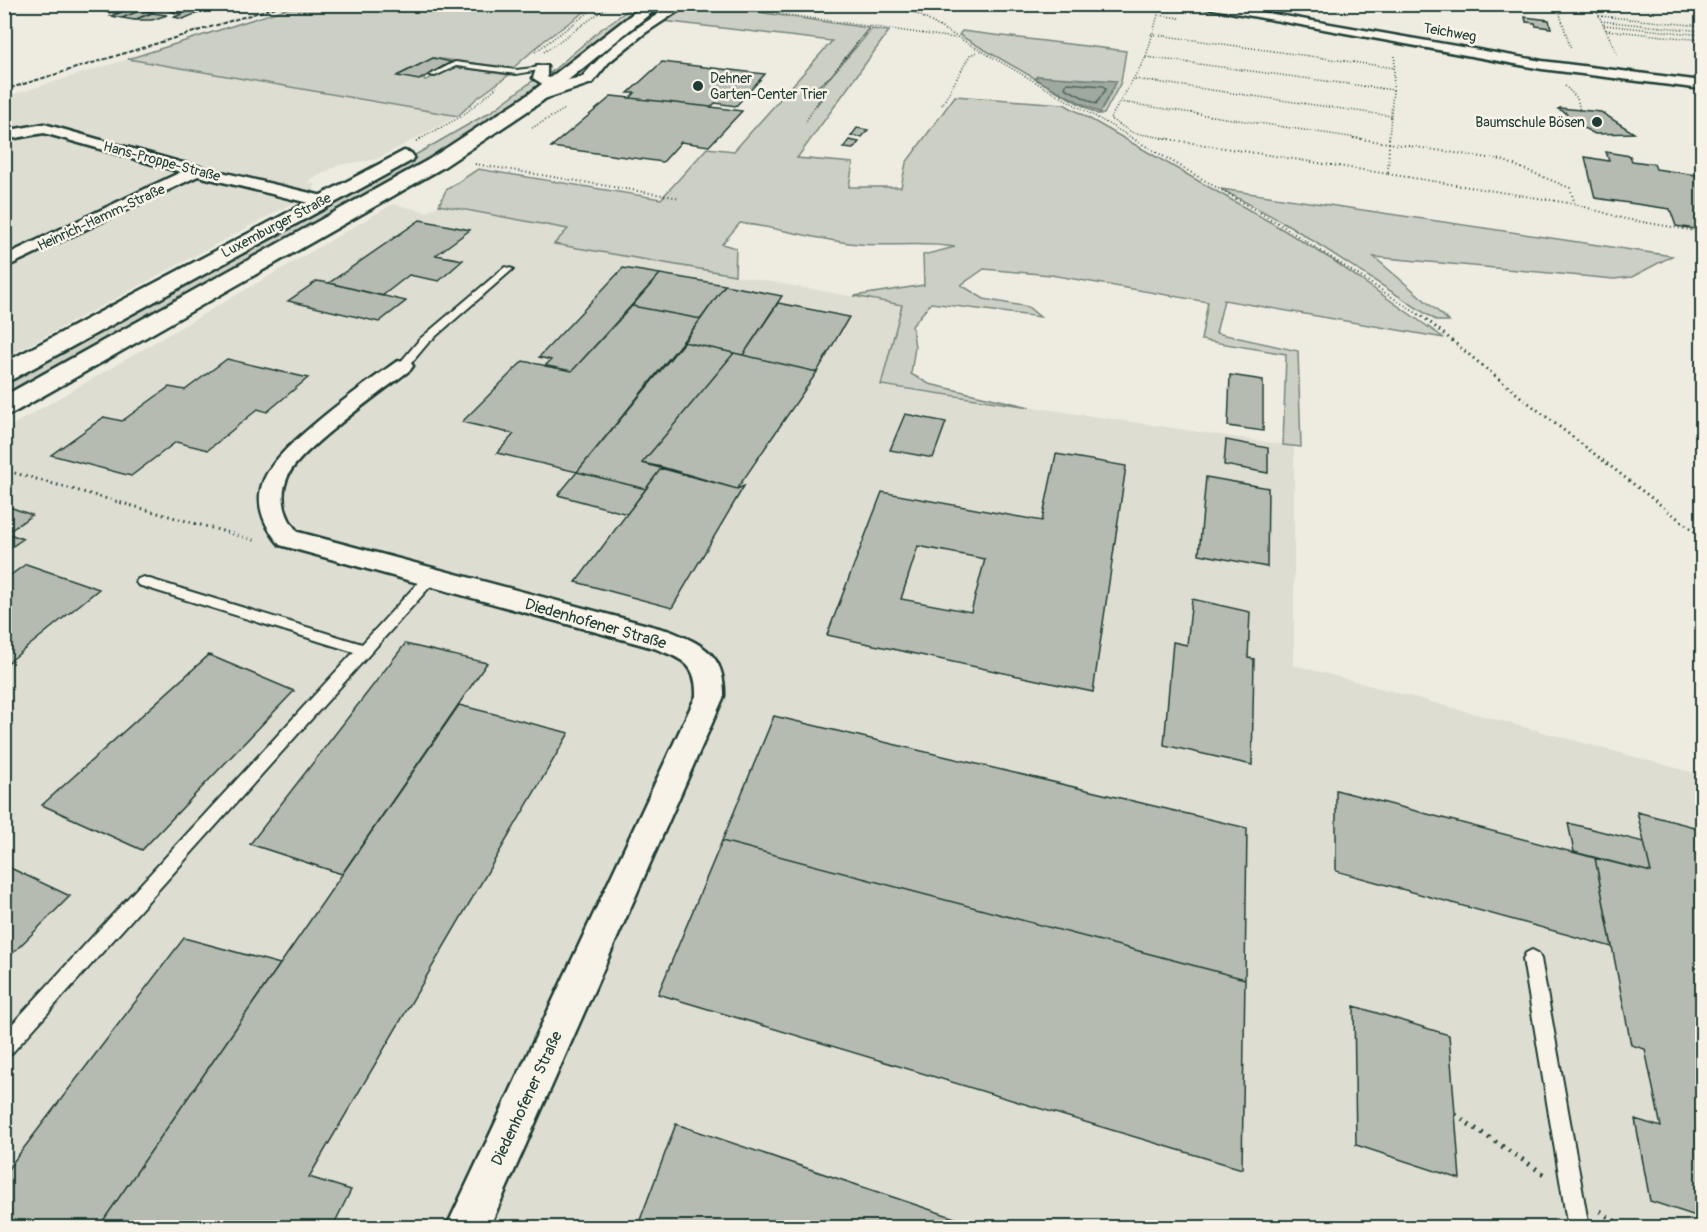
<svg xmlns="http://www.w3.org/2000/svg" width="1707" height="1232" font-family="Pangolin,sans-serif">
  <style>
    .built { fill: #ddddd2 }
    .green { fill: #cccfc4; stroke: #76867c; stroke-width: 1.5 }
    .water { fill: #9fa99f; stroke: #6c7e74; stroke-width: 1.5 }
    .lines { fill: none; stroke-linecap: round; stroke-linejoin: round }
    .shore { stroke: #52685f; stroke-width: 1.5 }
    .building { fill: #b5bbb0; stroke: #1f3d34; stroke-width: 1.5; fill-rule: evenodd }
    .service-casing { stroke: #1f3d34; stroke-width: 4 }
    .minor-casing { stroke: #1f3d34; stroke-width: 5 }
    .primary-casing { stroke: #1f3d34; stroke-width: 5 }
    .path-far3 { stroke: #1f3d34; stroke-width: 1.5; stroke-dasharray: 1 2; stroke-linecap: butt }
    .path-far2 { stroke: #1f3d34; stroke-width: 2; stroke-dasharray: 1 3; stroke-linecap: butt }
    .path-far1 { stroke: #1f3d34; stroke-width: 3; stroke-dasharray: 1.5 4; stroke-linecap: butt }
    .path { stroke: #1f3d34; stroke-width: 5; stroke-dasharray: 2 6; stroke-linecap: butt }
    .service { fill: #f7f3e8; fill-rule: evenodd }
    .minor { fill: #f7f3e8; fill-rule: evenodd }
    .primary { fill: #f7f3e8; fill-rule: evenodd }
    .rail { stroke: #1f3d34; stroke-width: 2; stroke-dasharray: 4.5 2; stroke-linecap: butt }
    .poi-dot { fill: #1f3d34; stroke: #f7f3e8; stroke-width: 2 }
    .labels { text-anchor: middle; stroke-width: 5; stroke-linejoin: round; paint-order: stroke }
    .far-street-label { font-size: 14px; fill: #1f3d34; stroke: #f7f3e8 }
    .far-poi-label { font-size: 14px; fill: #1f3d34; stroke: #f7f3e8; text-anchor: start }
    .street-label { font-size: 16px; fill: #1f3d34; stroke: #f7f3e8 }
  </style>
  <rect width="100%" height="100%" fill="#eeece1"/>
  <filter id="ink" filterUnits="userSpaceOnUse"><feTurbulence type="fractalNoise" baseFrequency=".0167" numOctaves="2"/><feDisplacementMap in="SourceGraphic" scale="12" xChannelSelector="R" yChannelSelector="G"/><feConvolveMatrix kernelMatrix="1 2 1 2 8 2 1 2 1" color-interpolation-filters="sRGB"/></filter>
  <g filter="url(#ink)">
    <path class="built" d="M128,59L458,116L377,159L339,165L316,177L307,182L314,184L315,191L5,358V97Z
      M393,204L427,212L439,205L569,229L555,244L902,305L882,385L1294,446V665L1702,775V1227H5L4,430Z"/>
    <path class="green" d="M298,5H594L545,40L513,68L433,58L398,75L426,80L457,67L509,75L476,99L458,116L128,59Z
      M635,5H647L555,74L550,73L600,30Z
      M661,5H677L638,27L584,77L563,82Z
      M690,5H708L869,28L831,76L817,87L823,93L816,106L827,92L822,86L872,29L889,31L797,158L853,163L849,187H901L906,163L955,96L1064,104L1277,226L1331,259L1444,338L1224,300L1216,333L1298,351L1301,447L1283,445L1286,354L1201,340L1208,302L1051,275L984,269L961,285L984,299L1028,307L1040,317L931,303L912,326L915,347L911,374L929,384L1030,407L881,385L902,305L854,296L924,285L923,255L955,247C919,241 884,248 849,243C812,238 777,228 740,223L722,244L736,248L735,275L554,244L568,229L439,205L446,190L478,169L661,199L707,148L734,151L832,41L662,21Z
      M962,31L1126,51L1121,82L1104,114H1097L959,35Z
      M535,79L540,86L453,146L5,399V382L424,150L492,111Z
      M1221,189L1672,256L1632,277L1614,279L1374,257L1449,321H1437L1290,226Z"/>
    <path class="water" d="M1037,76L1117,81L1100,113L1035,79Z"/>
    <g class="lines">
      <path class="shore" d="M1067,83L1103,86L1106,89L1096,104L1065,88Z"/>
    </g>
    <path class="building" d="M124,4L136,6L117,13L105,12Z
      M206,5L214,6L183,19L174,17Z
      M130,9L141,10L122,18L111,16Z
      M141,10L153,12L134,20L122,18Z
      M152,13L167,15L152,20H134Z
      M1525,17L1549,20L1551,28L1536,26L1535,23L1526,22Z
      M433,58L451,62L419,80L397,76Z
      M662,62L765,74L736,106L715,103L711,107L630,98L635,93H628Z
      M612,96L711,107L742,111L709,146L681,142L663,162L551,147Z
      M1560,108L1601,112L1634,133L1595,134L1572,122L1565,112L1558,109Z
      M857,128L868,130L862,137L851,136Z
      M849,140L859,142L853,149L843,148Z
      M1606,152L1630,156L1632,161L1654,164L1656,169L1702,176V230L1676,226L1670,209L1595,198L1585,157L1609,161Z
      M420,220L470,230L436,255L463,260L439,281L409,275L382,296L329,283Z
      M623,268L660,274L572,371L545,366L551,360L539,357Z
      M660,274L725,285L701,319L632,306Z
      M317,281L329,283L406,301L379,322L288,301Z
      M725,285L782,296L743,355L684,342Z
      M778,303L849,317L817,372L743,355Z
      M632,306L701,319L577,472L497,453L514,434L462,422L523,361L572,371Z
      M684,342L734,353L642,463L662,467L646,489L577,472Z
      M734,353L817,372L737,489L642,463Z
      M227,359L308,378L267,412L258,409L208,450L176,442L131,476L51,455L104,417L122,421L169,387L185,390Z
      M1230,375L1263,380V431L1228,426Z
      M905,414L946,422L933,458L890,450Z
      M1226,440L1268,448V473L1224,465Z
      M1056,454L1126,466L1093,692L827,635L882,492L1042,521ZM918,546L985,559L971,612L901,599Z
      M662,467L737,489L744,486L672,608L576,582Z
      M577,472L646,489L627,514L558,495Z
      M1206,477L1268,488L1267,567L1199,554Z
      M4,505L32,515L7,533L23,539L4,552Z
      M26,564L99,589L4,666V580Z
      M1192,599L1250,612L1248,658L1254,659L1252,765L1164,745L1173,642L1187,645Z
      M405,644L487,663L342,874L250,844Z
      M209,655L294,691L142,850L42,805Z
      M459,705L569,733L309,1177L351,1190L332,1228H98Z
      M774,716L1247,828L1245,979L722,841Z
      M1336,790L1595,858L1612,947L1336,871Z
      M1637,812L1702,829V1218L1650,1201L1635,1119L1661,1127L1645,1049L1631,1045L1595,858L1651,872Z
      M1568,823L1644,842L1651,872L1574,852Z
      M722,841L1245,979L1242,1169L658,994Z
      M4,865L70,896L4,962Z
      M184,938L280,964L98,1228H4V1174Z
      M1354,1006L1449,1035L1460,1179L1356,1145Z
      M676,1124L961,1220L960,1228H637Z"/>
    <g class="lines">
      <defs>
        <path id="service" d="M208,4H244L241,6Z
          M455,62L516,70L542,67L545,69L516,74L456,66L435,76L430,75Z
          M505,267L513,269L428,343L407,368H399V364L420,339Z
          M431,572L438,577L436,580L11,1054L4,1056V1033L354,652L138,585L136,582L138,579L143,577L362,644L426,574Z
          M1532,950L1538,953L1541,959L1589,1228H1568L1523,959L1526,953Z"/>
        <path id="minor" d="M156,4H201L178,12Z
          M674,4H689L645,33L609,62L592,83L535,102L528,98L549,88L533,78L537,66H547V77L559,82L582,77C608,46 640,25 674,4Z
          M1186,4H1215L1542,61L1702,81V89L1542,69Z
          M44,124L179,162L327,197L329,201L321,206L198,176L4,268V256L181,172L44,133L4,140V131Z
          M403,360L410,362L413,366L410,370C385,389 298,451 288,476C279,496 284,517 298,532L670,631C704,645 725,655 724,696L489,1228H446L696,696C697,663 682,659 654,648L280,545C237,493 270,462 311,427C338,403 367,383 396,362Z"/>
        <path id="primary" d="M645,4H662L541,102L442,168L13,413L4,415V396L428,160L529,94Z
          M404,151L411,153L414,157L411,161L13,379L4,382V363Z"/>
      </defs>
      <use href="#service" class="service-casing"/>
      <use href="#minor" class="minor-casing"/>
      <use href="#primary" class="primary-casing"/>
      <path class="path-far3" d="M708,4L955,38
        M900,4L1134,139
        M1557,4L1571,50
        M1596,10L1618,55
        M1599,16L1702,26
        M1601,21L1702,31
        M1604,25L1702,35
        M1606,30L1702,40
        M1151,34L1395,68
        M535,52L600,4
        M544,52L612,4
        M1146,57L1393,90L1389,139
        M1135,79L1391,116
        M1565,86L1577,98L1580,111
        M1393,90L1395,55
        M1120,102L1363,139
        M942,105L970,55L977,52
        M805,123L823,93L817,87L831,76L869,28
        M532,128L565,109
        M420,139L462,116L497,87
        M1171,139L1133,133L1110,119L1146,57L1158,15L1180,18"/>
      <path class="path-far2" d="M1132,138L1281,225L1424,318
        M1161,138L1388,174L1389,143L1502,160L1570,188L1575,204
        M1353,138L1389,143V138
        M416,141L422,138
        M475,164L680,198
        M1388,174L1575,204L1625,219L1702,232"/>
      <path class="path-far1" d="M1422,316L1522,398L1702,537
        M4,470L258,541"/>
      <path class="path" d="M1455,1115L1544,1174
        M1600,1211L1624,1228"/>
      <use href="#service" class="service"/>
      <use href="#minor" class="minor"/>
      <use href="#primary" class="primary"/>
      <path class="rail" d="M4,90L286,4"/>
    </g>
  </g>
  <g class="poi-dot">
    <circle cx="698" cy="86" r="6"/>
    <circle cx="1597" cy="122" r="6"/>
  </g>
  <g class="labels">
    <g class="far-street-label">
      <text transform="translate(1450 32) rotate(10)" y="5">Teichweg</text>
      <text transform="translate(162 161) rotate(15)" y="5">Hans-Proppe-Straße</text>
      <text transform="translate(101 217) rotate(-25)" y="5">Heinrich-Hamm-Straße</text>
      <text transform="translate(276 225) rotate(-28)" y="5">Luxemburger Straße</text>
    </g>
    <g class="far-poi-label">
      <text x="710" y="83">Dehner<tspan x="710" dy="16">Garten-Center Trier</tspan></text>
      <text x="1585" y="127" text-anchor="end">Baumschule Bösen</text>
    </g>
    <g class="street-label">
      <text transform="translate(596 623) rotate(16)" y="6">Diedenhofener Straße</text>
      <text transform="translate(526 1098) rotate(-65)" y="6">Diedenhofener Straße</text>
    </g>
  </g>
  <rect width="1707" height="1232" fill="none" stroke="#f7f3e8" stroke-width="24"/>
  <rect x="12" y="12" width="1683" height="1208" fill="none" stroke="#1f3d34" stroke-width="2" filter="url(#ink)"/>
</svg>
